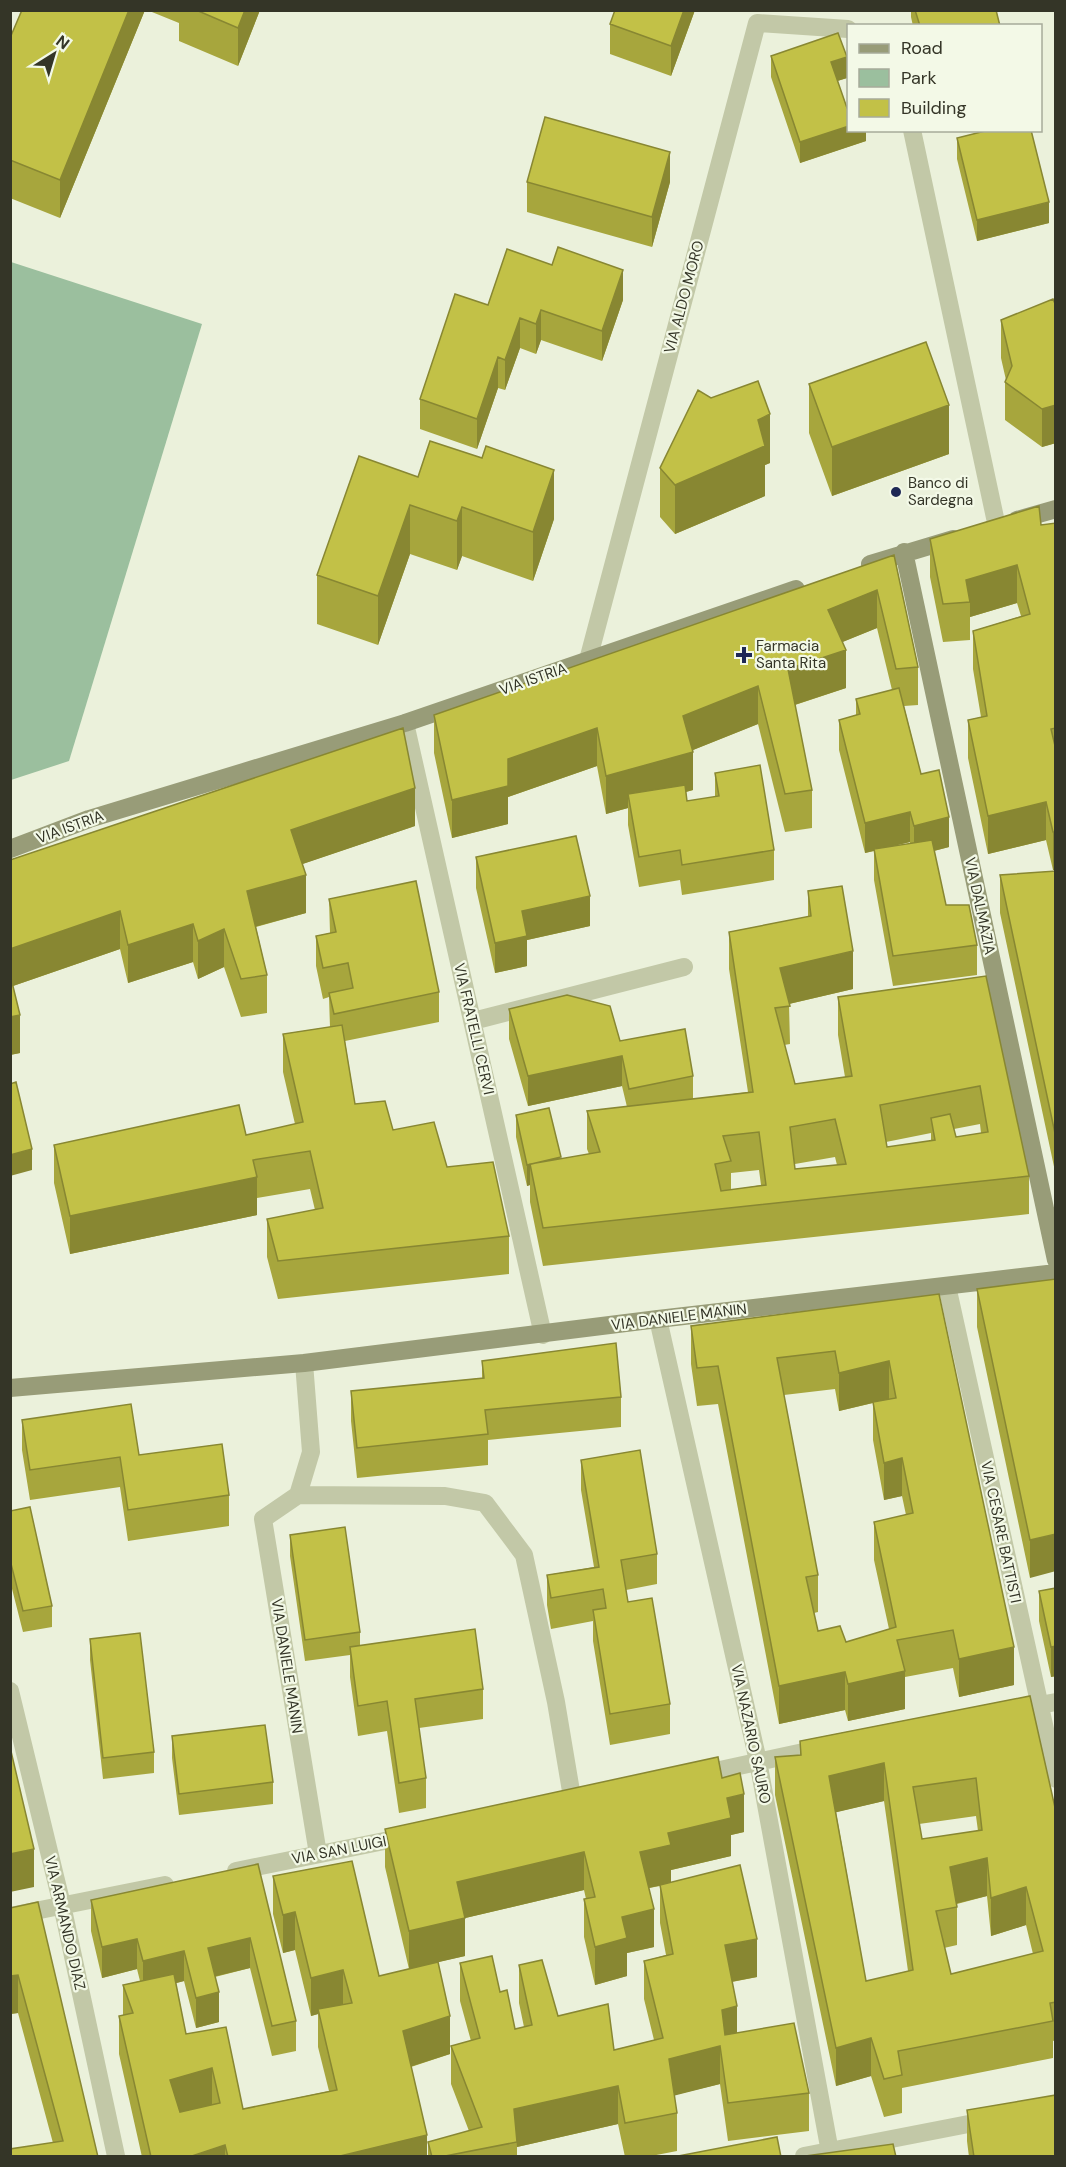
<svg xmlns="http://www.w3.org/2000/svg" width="1066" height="2167" font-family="'DM Sans',sans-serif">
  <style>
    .green { fill: #9bbf9e }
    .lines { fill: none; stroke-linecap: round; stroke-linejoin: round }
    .street { stroke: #c2c8a7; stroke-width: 18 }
    .secondary { stroke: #989c78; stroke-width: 18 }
    .wall { fill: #a7a63d; fill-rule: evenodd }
    .shaded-wall { fill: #888732 }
    .building { fill: #c2c147; stroke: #888732; stroke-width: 1.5; fill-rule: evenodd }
    .poi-dot { fill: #1e2855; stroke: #f3f9e7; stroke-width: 2 }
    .labels { text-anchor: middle; stroke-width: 4.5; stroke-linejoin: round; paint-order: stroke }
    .street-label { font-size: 15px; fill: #343527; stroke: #f3f9e7 }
    .poi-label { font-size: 15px; fill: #343527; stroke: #f3f9e7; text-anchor: start }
  </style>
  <rect width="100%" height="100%" fill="#ebf1db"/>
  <path class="green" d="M11,262L202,324L69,761L11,780Z"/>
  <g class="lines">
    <path class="street" d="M912,130L997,527
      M588,660L757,23L848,29
      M405,723L543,1335
      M473,1021L684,967
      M947,1286L1056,1779
      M658,1319L758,1761L830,2152
      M298,1495L311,1452L304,1363
      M10,1691L62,1905L116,2156
      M1008,1711L1056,1702
      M697,1775L822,1748
      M318,1854L263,1519L298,1495L445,1496L485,1503L524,1555L556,1702L573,1803
      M236,1871L409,1836
      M10,1916L165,1885
      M804,2156L989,2120"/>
    <path class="secondary" d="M1017,520L1056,509
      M904,552L1056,1260
      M870,564L953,539
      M10,849L89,819L405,723L796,589
      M10,1388L304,1363L658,1319L1056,1273"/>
  </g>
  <path class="wall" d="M145,10L60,218L10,198V38Z
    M147,10H260L238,66L179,41V23Z
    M615,10H695L671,76L610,54V24Z
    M911,10H996L1000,26H913L911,17Z
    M771,56L847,78L837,81L847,108L866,130V141L800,163L771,77Z
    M957,138L1049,223L977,241L957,159Z
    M527,182H670L652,247L527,212Z
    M623,300L602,361L541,340L536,354L520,348L505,390L498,388L477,449L420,429V399L488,305Z
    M1056,306V443L1042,447L1005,420V382L1006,380L1001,358V320Z
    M809,384L949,454L832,496L809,433Z
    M770,463L765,465V496L675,534L660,517V468Z
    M418,477L554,519L533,581L462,556L457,570L410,554L378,645L317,624V575Z
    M1056,523V870H1053L1046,840L988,854L968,758V720L981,717L973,669V631L1021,616L1017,603L970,617V640L943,642L930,577V539Z
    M894,555L918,667V705L904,706L921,774L949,847L934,851L946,905L977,945V975L893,986L874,880V851L865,853L839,750V720L856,715V699L892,690L877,628L842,642L846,688L795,705L812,790V828L785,832L758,724L693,750V790L686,792L687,801L715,797V773L774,850V880L682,895L680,880L639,887L628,825V808L606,814L597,766L508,797V824L452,838L434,753V715ZM910,842V844L893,846Z
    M415,826L302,864L306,913L256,927L267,975V1013L241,1017L224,967L198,979L193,962L128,983L120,949L13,986L20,1053L10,1055V860Z
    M476,857L590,926L527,940V966L495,973L476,888Z
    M1056,871V1176L1000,913V875Z
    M808,891L853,989L789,1004L790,1044L784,1045L795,1084L845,1077L838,1035V997L986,976L1029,1176V1214L543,1266L530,1202V1185L527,1186L516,1137V1115L561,1159L589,1154L587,1149V1111L627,1107L622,1086L528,1106L509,1039V1009L620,1041L693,1076V1099L748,1092L729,969V932L808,917ZM980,1124L981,1133L956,1137L954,1129ZM931,1133V1141L887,1147L886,1142ZM835,1157L837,1165L795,1169V1164ZM759,1170L761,1185L731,1190V1173Z
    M329,899L439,992V1022L345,1041L355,1104L447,1167L509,1236V1274L278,1299L267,1257V1219L315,1210L310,1189L257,1198V1215L70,1254L54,1183V1145L246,1135L295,1124L283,1072V1034L330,1027L329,997L323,999L316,966V936L330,933Z
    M1056,1279L1030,1578L977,1327V1289Z
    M939,1294L1014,1685L959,1697L953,1668L905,1677V1709L848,1721L845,1710L779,1724L718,1404L697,1406L691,1364V1326ZM835,1389L839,1411L873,1403V1440L884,1500L902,1496L906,1515L874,1522V1560L889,1629L846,1642L818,1631L814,1613L818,1612V1575L784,1395Z
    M482,1361L621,1397V1427L488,1440V1465L357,1478L351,1421V1391L482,1378Z
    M22,1420L139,1455L229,1495V1526L128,1541L120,1487L30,1500L22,1450Z
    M581,1460L657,1554V1584L626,1590L628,1602L670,1704V1734L610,1745L593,1641V1621L551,1629L547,1605V1575L594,1567L581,1490Z
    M10,1511L52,1606V1627L23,1632L10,1581Z
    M290,1535L360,1632V1645L483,1689V1719L419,1728L426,1778V1808L399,1813L387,1731L358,1736L350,1677V1655L305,1661L290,1556Z
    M1056,1588V1676L1051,1677L1039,1621V1591Z
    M90,1639L154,1752V1773L103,1779L90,1660Z
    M1030,1696L1056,1812V2040L1053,2041V2058L902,2088V2113L884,2117L871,2076L836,2086L775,1795V1757L800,1756V1741ZM884,1801L908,1971L866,1981L836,1812ZM976,1816L978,1831L922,1839L919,1824ZM987,1896L991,1936L1026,1925L1033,1954L951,1974L944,1948L957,1945V1904Z
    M172,1736L273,1782V1804L179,1815L172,1758Z
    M722,1778L744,1832L731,1835V1856L671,1870V1883L757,1977L732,1982L737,2033L809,2093V2131L728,2141L720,2084L674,2095L677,2113V2151L646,2157H625L618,2124L517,2147V2157H428V2142L469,2131L451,2084V2046L471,2041L460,2001V1963L500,1992L515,2029L524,2027L519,2003V1965L558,2016L614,2050L654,2040L644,1999V1961L666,1955L660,1923V1886L649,1888L654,1947L627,1953V1976L595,1985L584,1937V1899H586L584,1890L465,1918V1956L438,1962L450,2054L411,2067L427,2157H142L119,2054V2016L123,2015V1985L140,1981L137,1969L102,1978L91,1931V1900L258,1864L296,2021V2051L272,2056L250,1968L215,1977L219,2022L196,2028L184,1981L176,1983L186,2034L243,2109L329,2091L318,2047V2014L311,2016L295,1950L283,1953L273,1914V1876L379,1976L409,1969L385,1867V1829Z
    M10,1908L98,2157L53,2143L18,2013L10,2014Z
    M967,2110L1056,2157H969L967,2141Z"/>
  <path class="shaded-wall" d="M129,10H145L60,218V180Z
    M245,10H260L238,66V28Z
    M684,10H695L671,76V46Z
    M847,57V78L831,83V62Z
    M849,126V130H866V141L800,163V142Z
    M670,152V182L652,247V217Z
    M1049,202V223L977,241V220Z
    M623,270V300L602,361V331Z
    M541,310V340L536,354V324Z
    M520,318V348L505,390V360Z
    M498,357V388L477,449V419Z
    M949,405V454L832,496V447Z
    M1056,405V443L1042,447V409Z
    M770,414V463L765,465V496L675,534V485L758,420Z
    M554,470V519L533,581V532Z
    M410,505V554L378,645V596Z
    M462,507V556L457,570V521Z
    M1017,565V603L970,617V602L966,580Z
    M877,590V628L828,648V610Z
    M846,650V688L788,707V669Z
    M758,686V724L683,754V716Z
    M597,728V766L508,797V824L452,838V800L508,759Z
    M693,752V790L630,807L628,794V808L606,814V776Z
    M415,788V826L291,868V830Z
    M1046,802V840L988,854V816Z
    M910,812V842L865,853V823Z
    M949,817V847L914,856V826Z
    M1053,832H1056V870H1053Z
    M306,875V913L247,929V891Z
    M590,896V926L527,940V966L495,973V943L522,911Z
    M120,911V949L10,987V949Z
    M193,924V962L128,983V945Z
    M224,929V967L198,979V941Z
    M853,951V989L780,1006V968Z
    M20,1015V1053L10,1055V1017Z
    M622,1056V1086L528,1106V1076Z
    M32,1149V1170L10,1176V1155Z
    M530,1164V1185L527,1186V1165Z
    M257,1177V1215L70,1254V1216Z
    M889,1361V1399L839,1411V1373Z
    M902,1458V1496L884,1500V1463Z
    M1056,1534V1571L1030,1578V1540Z
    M1056,1646V1676L1051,1677V1647Z
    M1014,1647V1685L959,1697V1659Z
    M905,1671V1709L848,1721V1684Z
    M845,1672V1710L779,1724V1686Z
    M884,1763V1801L829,1814V1776Z
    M744,1794V1832L731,1835V1856L671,1870V1883L640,1890V1852L668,1833L727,1798Z
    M34,1849V1887L10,1892V1854Z
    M584,1852V1890L457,1920V1882Z
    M987,1858V1896L950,1905V1867Z
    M1026,1887V1925L991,1936V1898Z
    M654,1909V1947L627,1953V1976L595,1985V1947L622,1917Z
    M295,1912V1950L283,1953V1915Z
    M465,1918V1956L409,1969V1931Z
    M250,1938V1968L208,1978V1948Z
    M137,1939V1969L102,1978V1947Z
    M757,1939V1977L725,1983V1945Z
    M184,1951V1981L143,1992V1961Z
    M343,1970V2008L318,2009V2014L311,2016V1978Z
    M18,1975V2013L10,2014V1976Z
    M219,1992V2022L196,2028V1998Z
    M737,2006V2043L722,2048V2010Z
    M450,2016V2054L403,2069V2031Z
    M871,2038V2076L836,2086V2048Z
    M720,2046V2084L669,2097V2059Z
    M212,2068V2106L170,2118V2080Z
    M618,2086V2124L517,2147L514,2109Z
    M427,2135V2157H336Z
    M225,2145V2157H189Z"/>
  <path class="building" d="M22,10H129L60,180L10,160V38Z
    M196,10H245L238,28Z
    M615,10H684L671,46L610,24Z
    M915,10H996L1000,26H920Z
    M838,33L847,57L831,62L847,108H849V126L800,142L771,56Z
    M545,117L670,152L652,217L527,182Z
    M989,130H1031L1049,202L977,220L957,138Z
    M558,247L623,270L602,331L541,310L536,324L520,318L505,360L498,357L477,419L420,399L455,294L488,305L507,249L552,265Z
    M1053,299L1056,306V405L1042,409L1005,382L1012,366L1001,320Z
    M926,342L949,405L832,447L809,384Z
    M758,381L770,414L758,420L765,446L675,485L660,468L698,390L711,398Z
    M430,441L482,458L486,446L554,470L533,532L462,507L457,521L410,505L378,596L317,575L359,456L418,477Z
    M1039,506L1041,525L1056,523V728L1051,729L1056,750V832H1053L1046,802L988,816L968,720L987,716L973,631L1030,614L1017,565L966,580L970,602L943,604L930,539Z
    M894,555L918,667L896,669L877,590L828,610L846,650L788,669L812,790L785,794L758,686L683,716L693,752L606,776L597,728L508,759V786L452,800L434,715Z
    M899,688L921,774L939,770L949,817L914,826L910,812L865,823L839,720L860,714L856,699Z
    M403,728L415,788L291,830L306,875L247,891L267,975L241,979L224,929L198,941L193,924L128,945L120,911L10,949V860Z
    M760,765L774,850L682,865L680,850L639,857L628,794L685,785L687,801L719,796L715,773Z
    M576,836L590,896L522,911L527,936L495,943L476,857Z
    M932,840L946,905H969L977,945L893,956L874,849Z
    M1056,871V1138L1000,875Z
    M416,881L439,992L334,1014L329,993L353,988L348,963L323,968L316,936L336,932L329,899Z
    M842,886L853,951L780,968L790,1006L775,1008L795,1084L852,1076L838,997L986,976L1029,1176L543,1228L530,1164L600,1152L587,1111L753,1092L729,932L811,916L808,891ZM980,1086L988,1132L956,1137L950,1114L931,1118L935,1140L887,1147L880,1105ZM835,1119L846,1164L795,1169L790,1127ZM759,1132L766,1185L721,1191L715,1164L731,1161L723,1136Z
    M10,974L20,1015L10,1017Z
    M567,995L610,1006L620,1041L685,1029L693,1076L629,1089L622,1056L528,1076L509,1009Z
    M342,1025L355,1104L385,1101L393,1130L434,1122L447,1167L493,1162L509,1236L278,1261L267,1219L323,1208L310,1151L253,1160L257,1177L70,1216L54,1145L239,1105L246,1135L303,1122L283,1034Z
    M16,1082L32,1149L10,1155V1084Z
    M549,1108L561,1157L527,1165L516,1115Z
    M1056,1279V1534L1030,1540L977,1289Z
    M939,1294L1014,1647L959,1659L953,1630L897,1640L905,1671L848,1684L845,1672L779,1686L718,1366L697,1368L691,1326ZM835,1351L839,1373L889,1361L896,1398L873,1402L884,1463L902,1458L913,1513L874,1522L896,1627L846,1642L840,1626L818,1631L806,1577L818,1575L777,1358Z
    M616,1343L621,1397L485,1410L488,1434L357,1448L351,1391L484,1378L482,1361Z
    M131,1404L139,1455L222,1444L229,1495L128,1510L120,1457L30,1470L22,1420Z
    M640,1450L657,1554L621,1560L628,1602L652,1598L670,1704L610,1714L593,1610L606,1608L603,1589L551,1598L547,1575L599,1567L581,1460Z
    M30,1507L52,1606L23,1611L10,1560V1511Z
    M345,1527L360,1632L305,1640L290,1535Z
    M1056,1588V1646L1051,1647L1039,1591Z
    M475,1629L483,1689L415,1699L426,1778L399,1783L387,1701L358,1706L350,1647Z
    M140,1633L154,1752L103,1758L90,1639Z
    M1030,1696L1056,1812V2002L1050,2003L1053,2021L898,2051L902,2075L884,2079L871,2038L836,2048L775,1757L801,1755L800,1741ZM884,1763L913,1970L866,1981L829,1776ZM976,1778L982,1830L922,1839L913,1787ZM987,1858L991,1898L1026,1887L1043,1951L951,1974L936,1911L957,1907L950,1867Z
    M265,1725L273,1782L179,1794L172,1736Z
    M10,1747L34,1849L10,1854Z
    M718,1757L722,1778L740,1773L744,1794L727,1798L731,1818L668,1833L671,1845L640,1852L654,1909L622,1917L627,1938L595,1947L584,1899L595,1897L584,1852L457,1882L465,1918L409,1931L385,1829Z
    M352,1861L379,1976L438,1962L450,2016L403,2031L427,2135L336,2157H228L225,2145L189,2157H151L119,2016L133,2013L123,1985L174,1974L186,2034L226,2027L243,2109L337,2090L318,2009L352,2003L343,1970L311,1978L295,1912L283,1915L273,1876ZM212,2068L220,2103L180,2112L170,2080Z
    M258,1864L296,2021L272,2026L250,1938L208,1948L219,1992L196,1998L184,1951L143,1961L137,1939L102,1947L91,1900Z
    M740,1865L757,1939L725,1945L737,2006L722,2010L725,2035L794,2023L809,2093L728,2103L720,2046L669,2059L677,2113L625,2123L618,2086L514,2109L517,2142L440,2157H432L428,2142L482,2127L451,2046L480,2038L460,1963L492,1956L500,1992L507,1990L515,2029L532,2025L519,1965L542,1960L558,2016L608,2004L614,2050L663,2038L644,1961L673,1954L660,1885Z
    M38,1902L98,2157H10V2149L63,2141L18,1975L10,1976V1908Z
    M1056,2095V2157H974L967,2110Z
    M777,2137L781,2157H673Z
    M893,2144L896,2157H798Z"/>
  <g class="poi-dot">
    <circle cx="896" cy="492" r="6"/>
    <path d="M741 646h6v6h6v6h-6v6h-6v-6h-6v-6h6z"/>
  </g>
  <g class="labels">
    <g class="street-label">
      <text transform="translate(684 297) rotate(-75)" y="5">VIA ALDO MORO</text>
      <text transform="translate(533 679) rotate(-19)" y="5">VIA ISTRIA</text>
      <text transform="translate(70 827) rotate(-20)" y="5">VIA ISTRIA</text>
      <text transform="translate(980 906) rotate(78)" y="5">VIA DALMAZIA</text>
      <text transform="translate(474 1029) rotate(77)" y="5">VIA FRATELLI CERVI</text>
      <text transform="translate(679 1317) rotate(-7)" y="5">VIA DANIELE MANIN</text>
      <text transform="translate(1001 1532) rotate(78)" y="5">VIA CESARE BATTISTI</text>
      <text transform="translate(287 1666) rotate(81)" y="5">VIA DANIELE MANIN</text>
      <text transform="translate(751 1734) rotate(78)" y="5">VIA NAZARIO SAURO</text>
      <text transform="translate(339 1850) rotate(-11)" y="5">VIA SAN LUIGI</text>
      <text transform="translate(65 1923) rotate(77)" y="5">VIA ARMANDO DIAZ</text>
    </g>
    <g class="poi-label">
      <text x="908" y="488">Banco di<tspan x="908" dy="17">Sardegna</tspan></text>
      <text x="756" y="651">Farmacia<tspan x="756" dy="17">Santa Rita</tspan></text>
    </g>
  </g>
  <rect width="1066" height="2167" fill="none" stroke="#343527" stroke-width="24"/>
  <rect x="847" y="24" width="195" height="108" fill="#f3f9e7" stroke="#a7ab9a" stroke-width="1.5"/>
  <rect x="859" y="44" width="30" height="9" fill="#989c78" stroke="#a7ab9a" stroke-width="1.5"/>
  <text x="901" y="54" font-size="18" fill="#343527">Road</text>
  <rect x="859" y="69" width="30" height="18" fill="#9bbf9e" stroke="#a7ab9a" stroke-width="1.5"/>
  <text x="901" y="84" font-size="18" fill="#343527">Park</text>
  <rect x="859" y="99" width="30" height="18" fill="#c2c147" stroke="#a7ab9a" stroke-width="1.5"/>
  <text x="901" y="114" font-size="18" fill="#343527">Building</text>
  <g transform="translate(54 54) rotate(37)" stroke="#f3f9e7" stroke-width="4.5" paint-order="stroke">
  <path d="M0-4.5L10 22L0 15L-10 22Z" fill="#343527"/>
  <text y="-9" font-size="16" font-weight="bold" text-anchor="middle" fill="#343527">N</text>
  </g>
</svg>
